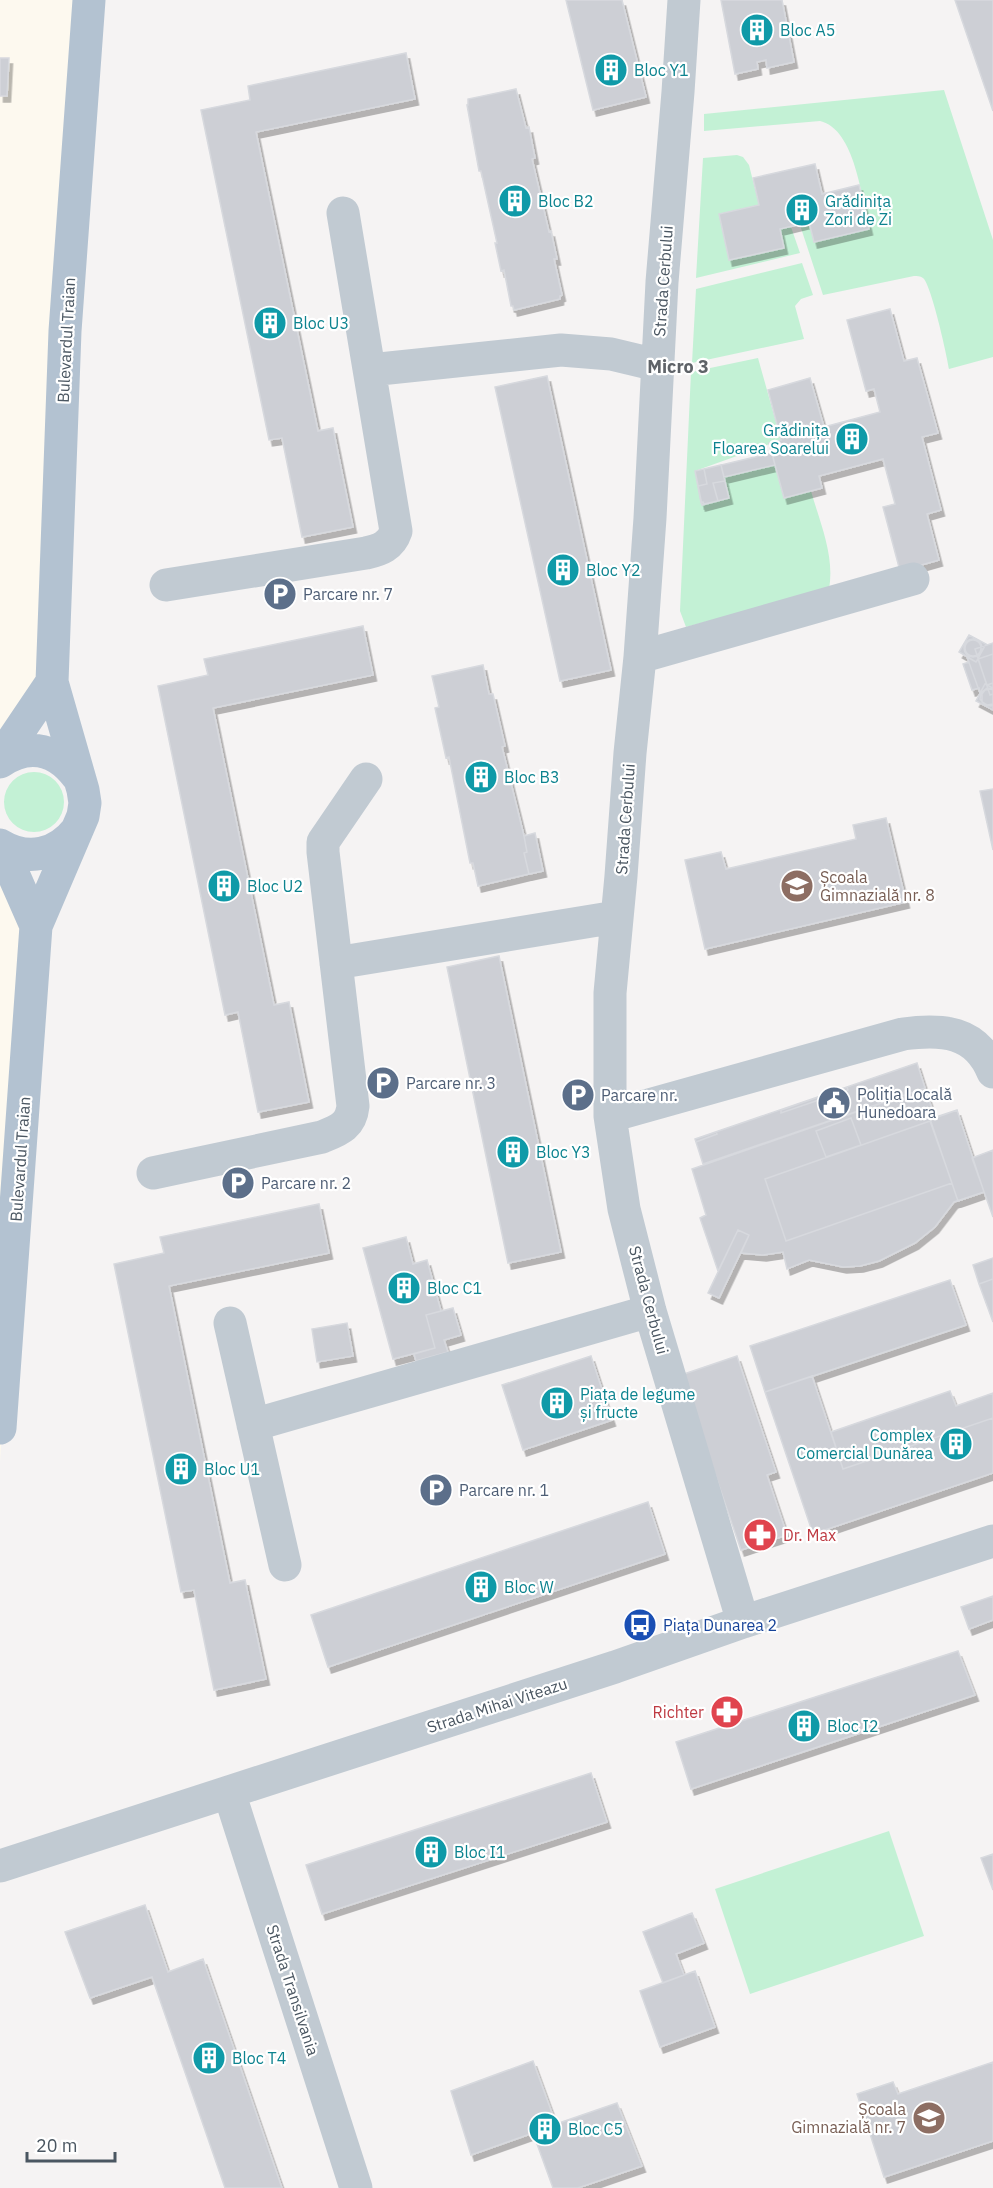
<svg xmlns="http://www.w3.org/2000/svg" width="993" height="2188" font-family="'IBM Plex Sans',sans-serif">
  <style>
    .commercial { fill: #fdf9ef }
    .green { fill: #c3f1d5 }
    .building { fill: #cdcfd5; stroke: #d7d9de; stroke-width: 1.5; filter: url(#shadow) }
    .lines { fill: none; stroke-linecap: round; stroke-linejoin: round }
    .minor { stroke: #c1cad2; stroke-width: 33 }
    .major { stroke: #b3c2d1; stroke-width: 33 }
    .labels { text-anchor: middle; stroke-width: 4.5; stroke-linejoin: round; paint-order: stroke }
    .culture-label { font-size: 16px; fill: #0d838f; stroke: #fff; text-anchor: start }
    .street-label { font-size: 16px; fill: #4a5661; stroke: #fff }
    .service-label { font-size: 16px; fill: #4e5e75; stroke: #fff; text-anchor: start }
    .education-label { font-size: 16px; fill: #785e54; stroke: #fff; text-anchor: start }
    .health-label { font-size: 16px; fill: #be3a42; stroke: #fff; text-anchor: start }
    .transit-label { font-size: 16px; fill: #164399; stroke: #fff; text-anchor: start }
    .neighbourhood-label { font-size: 18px; font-weight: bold; fill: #5f6368; stroke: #fff }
  </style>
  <defs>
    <filter id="shadow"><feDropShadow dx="3.5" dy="6" stdDeviation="0" flood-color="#0004"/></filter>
  </defs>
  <rect width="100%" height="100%" fill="#f5f3f3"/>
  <path class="commercial" d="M0,0H89L52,682L0,759Z
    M0,845L36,926L0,1462Z"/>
  <path class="green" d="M944,90L993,240V357L949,369C947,355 931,284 923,278C920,276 917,276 914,276L823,295L800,225L809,222L814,242L869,229C862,199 855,129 820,121L704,131V114Z
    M737,155L743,157L749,165L759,205L719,214L729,260L784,248L780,229L791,227L800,253L696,278L703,158Z
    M802,263L813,295L801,299L795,306L804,339L692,363L696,289Z
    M758,358L781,440L695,471L701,504L729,498L724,477L775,465L784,498L811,491C820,523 835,556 829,589L686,627L680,611L691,372Z
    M4 802a30 30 0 1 1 60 0a30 30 0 1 1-60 0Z
    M889,1831L924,1936L750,1994L715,1889Z"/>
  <path class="building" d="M566,0H622L646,97L593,110Z
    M721,0H782L794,62L767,68L766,60L757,62L758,69L735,74Z
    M955,0H993V111Z
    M406,53L415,99L256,132L318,431L333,428L353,527L302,537L282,438L269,440L201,110L250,100L248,86Z
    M0,58H9L7,96H0Z
    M516,89L526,128L529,127L535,158L532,159L549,232L551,231L557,259H554L562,295L560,296V299L514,310L513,306H511L504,270L501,271L495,243H497L481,171H479L467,105H468V99Z
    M815,164L822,194L859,185L869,229L814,242L809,222L780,229L784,248L729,260L719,214L759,205L753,178Z
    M890,309L904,361L917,358L938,433L922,437L941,510L927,514L939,560L900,571L883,507L895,504L883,459L819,476L822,488L784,498L769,443L781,440L768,390L810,378L824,427L880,412L874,389L866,391L847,320Z
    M547,376L611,670L560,681L495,387Z
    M772,453L775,465L724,477L721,465Z
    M721,465L725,481L713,483L718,501L704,504L703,502L701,503L695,471Z
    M721,465L729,498L702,505L698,486L707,484L704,469Z
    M721,465L729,498L702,505L695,471Z
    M363,626L373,675L213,708L274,1005L289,1002L309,1102L258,1112L238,1012L225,1015L158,686L208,675L204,659Z
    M969,635L986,644L976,662L959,652Z
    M964 648a9 9 0 1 1 18 0a9 9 0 1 1-18 0Z
    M965 648a8 8 0 1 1 16 0a8 8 0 1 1-16 0Z
    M993,643V694L990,695L975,649Z
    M993,654V683L987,685L978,659Z
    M967,657L976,662L978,659L987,685L985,684L980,693L979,688L972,690L963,664L969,662Z
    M967,657L976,662L978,659L987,685L985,684L980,693Z
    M483,665L489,694H493L505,746L502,747L524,836L527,852L524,853L529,874L478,886L473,863H470L449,757L446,758L435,708L439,707L432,676Z
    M985,684L993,688V710L976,701Z
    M987,688L993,689V705L991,706L985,705L980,699L981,693Z
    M991,689L993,690V704L987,705L982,702V694L985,690Z
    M993,789V850L980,791Z
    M886,818L906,902L705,949L685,860L721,852L726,869L856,839L853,825Z
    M535,833L543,871L529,874L524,853L527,852L524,836Z
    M499,956L561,1252L508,1263L447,967Z
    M917,1063L925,1088L703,1164L695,1139Z
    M847,1087L848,1090L781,1113V1110Z
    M925,1088L935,1118L957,1110L984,1192L954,1202L935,1227L915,1243L879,1261L860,1266L843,1267L809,1260L787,1269L783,1252L763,1255L741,1253L749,1235L738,1230L718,1271L700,1218L706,1215L692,1169Z
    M957,1110L984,1192L958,1201L930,1119Z
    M851,1118L861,1145L826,1157L816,1131Z
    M930,1121L952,1183L786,1241L765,1179Z
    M716,1132L717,1134L696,1142L695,1139Z
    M993,1150V1217L972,1158Z
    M319,1204L329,1253L169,1286L230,1583L245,1580L266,1679L214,1690L194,1590L181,1592L114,1264L164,1253L160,1237Z
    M738,1230L749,1235L719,1298L708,1293Z
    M406,1237L413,1264L427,1260L441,1311L426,1315L435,1348L393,1359L363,1248Z
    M993,1258V1279L979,1284L973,1265Z
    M993,1279V1322L979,1284Z
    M950,1280L966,1325L765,1392L750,1346Z
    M453,1308L461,1335L444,1340L448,1352L416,1361L414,1354L435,1348L426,1315Z
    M347,1323L353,1356L317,1362L312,1329Z
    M591,1356L612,1420L523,1450L502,1385Z
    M737,1356L776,1472L767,1475L787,1535L741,1550L681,1375Z
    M812,1376L843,1469L993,1418V1473L813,1534L765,1392Z
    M950,1391L956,1406L993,1393V1418L843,1469L831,1432Z
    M648,1502L665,1554L328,1667L311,1615Z
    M993,1596V1620L969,1629L961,1607Z
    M958,1651L975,1695L691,1789L676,1742Z
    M591,1773L607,1822L322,1914L306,1865Z
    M993,1854V1890L981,1858Z
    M145,1905L168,1972L203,1959L282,2188H225L152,1977L90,1998L65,1932Z
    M692,1913L704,1943L676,1954L684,1975L663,1983L643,1932Z
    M695,1971L715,2027L660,2047L640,1991Z
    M533,2061L556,2124L617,2103L642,2166L578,2188H553L533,2133L471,2155L451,2091Z
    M993,2062V2141L884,2177L857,2094L893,2082L898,2094Z"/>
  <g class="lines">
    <path class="minor" d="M684,0L678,92L662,282L650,518L640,657L630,753L621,876L610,993V1116L624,1209L650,1311L743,1622
      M370,370L561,350L611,354L657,365
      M166,585L366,553C380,550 391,546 396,531L343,213
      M640,657L913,579
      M336,963L616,917
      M610,1116L903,1034C941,1029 976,1030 993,1072
      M153,1173L322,1137C339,1130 351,1126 353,1106L323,852V842L366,779
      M230,1323L285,1565
      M253,1425L650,1311
      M229,1792L356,2188
      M0,1866L615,1667L743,1622L993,1541"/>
    <path class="major" d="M0,759L52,682
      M0,762C30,741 58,750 78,777
      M0,845C28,862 57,855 77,830
      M1,846L36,926
      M0,1428L36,926L83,816L85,803L83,790L52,682L65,331L89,0"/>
  </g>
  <defs>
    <symbol id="building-disc" viewBox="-11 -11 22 22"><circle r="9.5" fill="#0f9aa8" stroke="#fff"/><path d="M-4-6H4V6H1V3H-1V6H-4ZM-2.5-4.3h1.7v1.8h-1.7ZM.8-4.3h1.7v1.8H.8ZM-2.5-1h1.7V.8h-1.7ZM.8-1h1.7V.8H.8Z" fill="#fff"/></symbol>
    <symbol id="parking-disc" viewBox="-11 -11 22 22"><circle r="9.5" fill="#5c6f8a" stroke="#fff"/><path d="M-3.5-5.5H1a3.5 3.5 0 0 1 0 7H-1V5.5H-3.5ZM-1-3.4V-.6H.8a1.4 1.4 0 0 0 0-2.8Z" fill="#fff"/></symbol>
    <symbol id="school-disc" viewBox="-11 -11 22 22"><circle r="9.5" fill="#8d6e63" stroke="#fff"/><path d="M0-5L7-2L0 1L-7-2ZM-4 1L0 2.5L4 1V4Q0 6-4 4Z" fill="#fff"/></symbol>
    <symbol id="civic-disc" viewBox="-11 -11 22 22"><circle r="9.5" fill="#5c6f8a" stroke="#fff"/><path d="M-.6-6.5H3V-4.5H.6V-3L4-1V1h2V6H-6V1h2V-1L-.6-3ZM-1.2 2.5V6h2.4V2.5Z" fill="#fff"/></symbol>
    <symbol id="pharmacy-disc" viewBox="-11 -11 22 22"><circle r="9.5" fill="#e0444e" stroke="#fff"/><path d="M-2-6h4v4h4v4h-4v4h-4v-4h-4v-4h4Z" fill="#fff"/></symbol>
    <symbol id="bus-disc" viewBox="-11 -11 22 22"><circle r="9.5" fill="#1a4fb4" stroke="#fff"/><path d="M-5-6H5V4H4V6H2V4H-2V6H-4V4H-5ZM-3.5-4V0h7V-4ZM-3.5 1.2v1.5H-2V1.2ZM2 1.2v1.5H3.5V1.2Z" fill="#fff"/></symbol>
  </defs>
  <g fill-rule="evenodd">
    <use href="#building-disc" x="738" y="11" width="38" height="38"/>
    <use href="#building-disc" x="592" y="51" width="38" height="38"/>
    <use href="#building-disc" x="496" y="182" width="38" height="38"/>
    <use href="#building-disc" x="783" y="191" width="38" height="38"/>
    <use href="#building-disc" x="251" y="304" width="38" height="38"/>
    <use href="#building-disc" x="833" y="420" width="38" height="38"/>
    <use href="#building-disc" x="544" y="551" width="38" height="38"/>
    <use href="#parking-disc" x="261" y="575" width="38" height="38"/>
    <use href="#building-disc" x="462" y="758" width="38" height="38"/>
    <use href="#building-disc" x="205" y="867" width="38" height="38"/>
    <use href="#school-disc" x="778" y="867" width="38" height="38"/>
    <use href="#parking-disc" x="364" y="1064" width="38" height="38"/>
    <use href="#parking-disc" x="559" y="1076" width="38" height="38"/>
    <use href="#civic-disc" x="815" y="1084" width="38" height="38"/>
    <use href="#building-disc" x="494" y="1133" width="38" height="38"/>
    <use href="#parking-disc" x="219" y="1164" width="38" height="38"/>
    <use href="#building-disc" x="385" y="1269" width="38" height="38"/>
    <use href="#building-disc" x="538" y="1384" width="38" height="38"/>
    <use href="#building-disc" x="937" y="1425" width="38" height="38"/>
    <use href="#building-disc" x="162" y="1450" width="38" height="38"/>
    <use href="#parking-disc" x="417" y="1471" width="38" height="38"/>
    <use href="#pharmacy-disc" x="741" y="1516" width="38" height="38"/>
    <use href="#building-disc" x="462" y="1568" width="38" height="38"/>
    <use href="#bus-disc" x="621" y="1606" width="38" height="38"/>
    <use href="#pharmacy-disc" x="708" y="1693" width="38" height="38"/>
    <use href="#building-disc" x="785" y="1707" width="38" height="38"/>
    <use href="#building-disc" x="412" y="1833" width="38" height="38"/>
    <use href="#building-disc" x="190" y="2039" width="38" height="38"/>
    <use href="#school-disc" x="910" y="2099" width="38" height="38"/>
    <use href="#building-disc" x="526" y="2110" width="38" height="38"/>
  </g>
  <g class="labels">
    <g class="culture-label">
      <text x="780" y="36">Bloc A5</text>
      <text x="634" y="76">Bloc Y1</text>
      <text x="538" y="207">Bloc B2</text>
      <text x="825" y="207">Grădinița<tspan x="825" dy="18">Zori de Zi</tspan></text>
      <text x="293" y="329">Bloc U3</text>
      <text x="829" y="436" text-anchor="end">Grădinița<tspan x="829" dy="18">Floarea Soarelui</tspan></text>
      <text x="586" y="576">Bloc Y2</text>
      <text x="504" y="783">Bloc B3</text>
      <text x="247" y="892">Bloc U2</text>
      <text x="536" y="1158">Bloc Y3</text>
      <text x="427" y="1294">Bloc C1</text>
      <text x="580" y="1400">Piața de legume<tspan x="580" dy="18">și fructe</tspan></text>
      <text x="933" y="1441" text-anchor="end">Complex<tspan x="933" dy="18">Comercial Dunărea</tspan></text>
      <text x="204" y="1475">Bloc U1</text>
      <text x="504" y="1593">Bloc W</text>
      <text x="827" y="1732">Bloc I2</text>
      <text x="454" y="1858">Bloc I1</text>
      <text x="232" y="2064">Bloc T4</text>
      <text x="568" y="2135">Bloc C5</text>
    </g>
    <g class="street-label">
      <text transform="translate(663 281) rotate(-86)" y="6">Strada Cerbului</text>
      <text transform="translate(66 340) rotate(-87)" y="6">Bulevardul Traian</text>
      <text transform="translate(625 819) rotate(-86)" y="6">Strada Cerbului</text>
      <text transform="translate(20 1159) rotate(-86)" y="6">Bulevardul Traian</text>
      <text transform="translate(649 1300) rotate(75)" y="6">Strada Cerbului</text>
      <text transform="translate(497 1705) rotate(-18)" y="6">Strada Mihai Viteazu</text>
      <text transform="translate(293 1990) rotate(72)" y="6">Strada Transilvania</text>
    </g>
    <g class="service-label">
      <text x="303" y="600">Parcare nr. 7</text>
      <text x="406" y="1089">Parcare nr. 3</text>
      <text x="857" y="1100">Poliția Locală<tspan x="857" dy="18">Hunedoara</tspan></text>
      <text x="601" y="1101">Parcare nr.</text>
      <text x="261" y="1189">Parcare nr. 2</text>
      <text x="459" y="1496">Parcare nr. 1</text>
    </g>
    <g class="education-label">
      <text x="820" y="883">Școala<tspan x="820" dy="18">Gimnazială nr. 8</tspan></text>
      <text x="906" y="2115" text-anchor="end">Școala<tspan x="906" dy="18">Gimnazială nr. 7</tspan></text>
    </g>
    <g class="health-label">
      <text x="783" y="1541">Dr. Max</text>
      <text x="704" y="1718" text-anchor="end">Richter</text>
    </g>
    <g class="transit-label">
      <text x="663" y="1631">Piața Dunarea 2</text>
    </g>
    <g class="neighbourhood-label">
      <text x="678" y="373">Micro 3</text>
    </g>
  </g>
  <path d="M27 2152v9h88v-9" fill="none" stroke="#4a5661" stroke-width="3"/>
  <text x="36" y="2152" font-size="18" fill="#4a5661" stroke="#ffffff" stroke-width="4.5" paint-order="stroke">20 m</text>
</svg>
